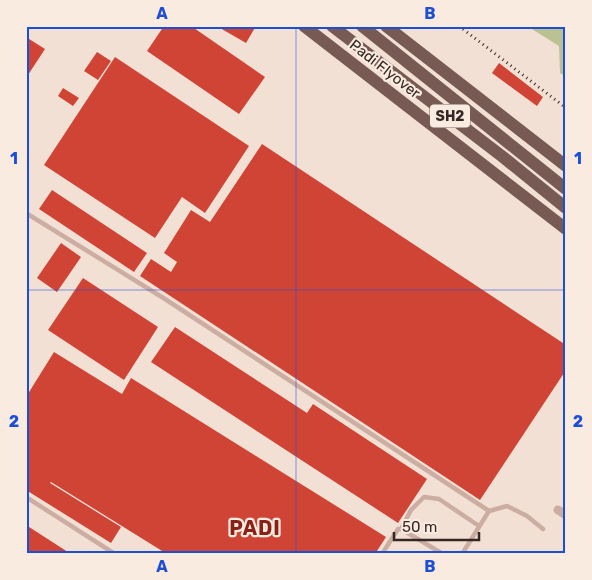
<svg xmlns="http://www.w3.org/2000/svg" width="592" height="580" font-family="Rubik,sans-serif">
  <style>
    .green { fill: #bac294 }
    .building { fill: #d04436 }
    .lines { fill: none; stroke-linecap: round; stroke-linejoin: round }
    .lane { stroke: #cbaea1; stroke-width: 4.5 }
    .street { stroke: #cbaea1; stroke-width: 9 }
    .primary { stroke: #785a54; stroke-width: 12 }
    .rail { stroke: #342724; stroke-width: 3; stroke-dasharray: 1 4; stroke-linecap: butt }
    .grid { fill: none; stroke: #1d4ed8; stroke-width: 1; stroke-opacity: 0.55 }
    .labels { text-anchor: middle; stroke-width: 4.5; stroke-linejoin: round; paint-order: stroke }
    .shield { fill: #faebe1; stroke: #6f625d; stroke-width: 1 }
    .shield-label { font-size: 14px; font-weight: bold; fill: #342724 }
    .street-label { font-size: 15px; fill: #342724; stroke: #faebe1 }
    .district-label { font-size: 20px; font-weight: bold; letter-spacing: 1px; fill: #8a2117; stroke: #faebe1 }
    .neatline { fill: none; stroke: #1d4ed8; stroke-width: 2 }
    .grid-label { font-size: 16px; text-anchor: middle; font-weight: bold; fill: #1d4ed8 }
  </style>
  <rect width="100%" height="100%" fill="#f3e0d5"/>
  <path class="green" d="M527,26H566V77L560,73L559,46Z"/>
  <path class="building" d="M164,26H191L265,77L239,114L147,51Z
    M221,26H256L246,43L220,28Z
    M26,37L45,49L26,78Z
    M97,52L111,61L98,80L84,71Z
    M115,57L249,146L205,213L182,197L155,238L44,165Z
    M499,63L543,97L537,106L492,73Z
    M63,88L79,98L73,106L58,96Z
    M262,144L566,345V370L480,500L140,276L151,259L171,272L177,262L164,253L191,210L210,222Z
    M52,190L147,253L134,272L39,209Z
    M61,243L81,257L57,292L37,278Z
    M83,278L158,327L124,380L48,330Z
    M175,327L307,413L313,404L427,479L398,523L151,362Z
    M54,352L122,394L131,378L386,537L375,554H167L51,482L50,483L121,527L111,543L26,490V397Z
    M26,525L71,554H26Z"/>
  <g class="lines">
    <path class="lane" d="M26,213L165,299L489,511L462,554
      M26,497L115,554
      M489,511L507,506L527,516L543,529
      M401,529L411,510L424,497L439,499L479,526
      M382,554L398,529H401L443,554"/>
    <path class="street" d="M558,510L566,515"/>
    <path class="primary" d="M304,26L566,229
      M332,26L503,157L566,208
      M362,26L566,189
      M386,26L566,166"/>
    <path class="rail" d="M459,26L566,108"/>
  </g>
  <path class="grid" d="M296,26V554M26,290H566"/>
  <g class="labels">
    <rect class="shield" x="430" y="104.5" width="40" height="23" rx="4"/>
    <g class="shield-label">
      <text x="450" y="121">SH2</text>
    </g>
    <g class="street-label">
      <text transform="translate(385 69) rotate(38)" y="5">Padi Flyover</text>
    </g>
    <g class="district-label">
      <text x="255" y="535">PADI</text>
    </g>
  </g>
  <rect width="592" height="580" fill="none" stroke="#faebe1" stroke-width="55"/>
  <path d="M394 532v8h85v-8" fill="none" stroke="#342724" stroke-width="2.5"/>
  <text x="402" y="532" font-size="15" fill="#342724" stroke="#faebe1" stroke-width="4" paint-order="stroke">50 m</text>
  <rect x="28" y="28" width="536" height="524" class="neatline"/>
  <g class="grid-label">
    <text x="162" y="19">A</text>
    <text x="430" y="19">B</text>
    <text x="14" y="164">1</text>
    <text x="578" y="164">1</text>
    <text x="14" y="427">2</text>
    <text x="578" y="427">2</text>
    <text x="162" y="572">A</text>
    <text x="430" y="572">B</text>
  </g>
</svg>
